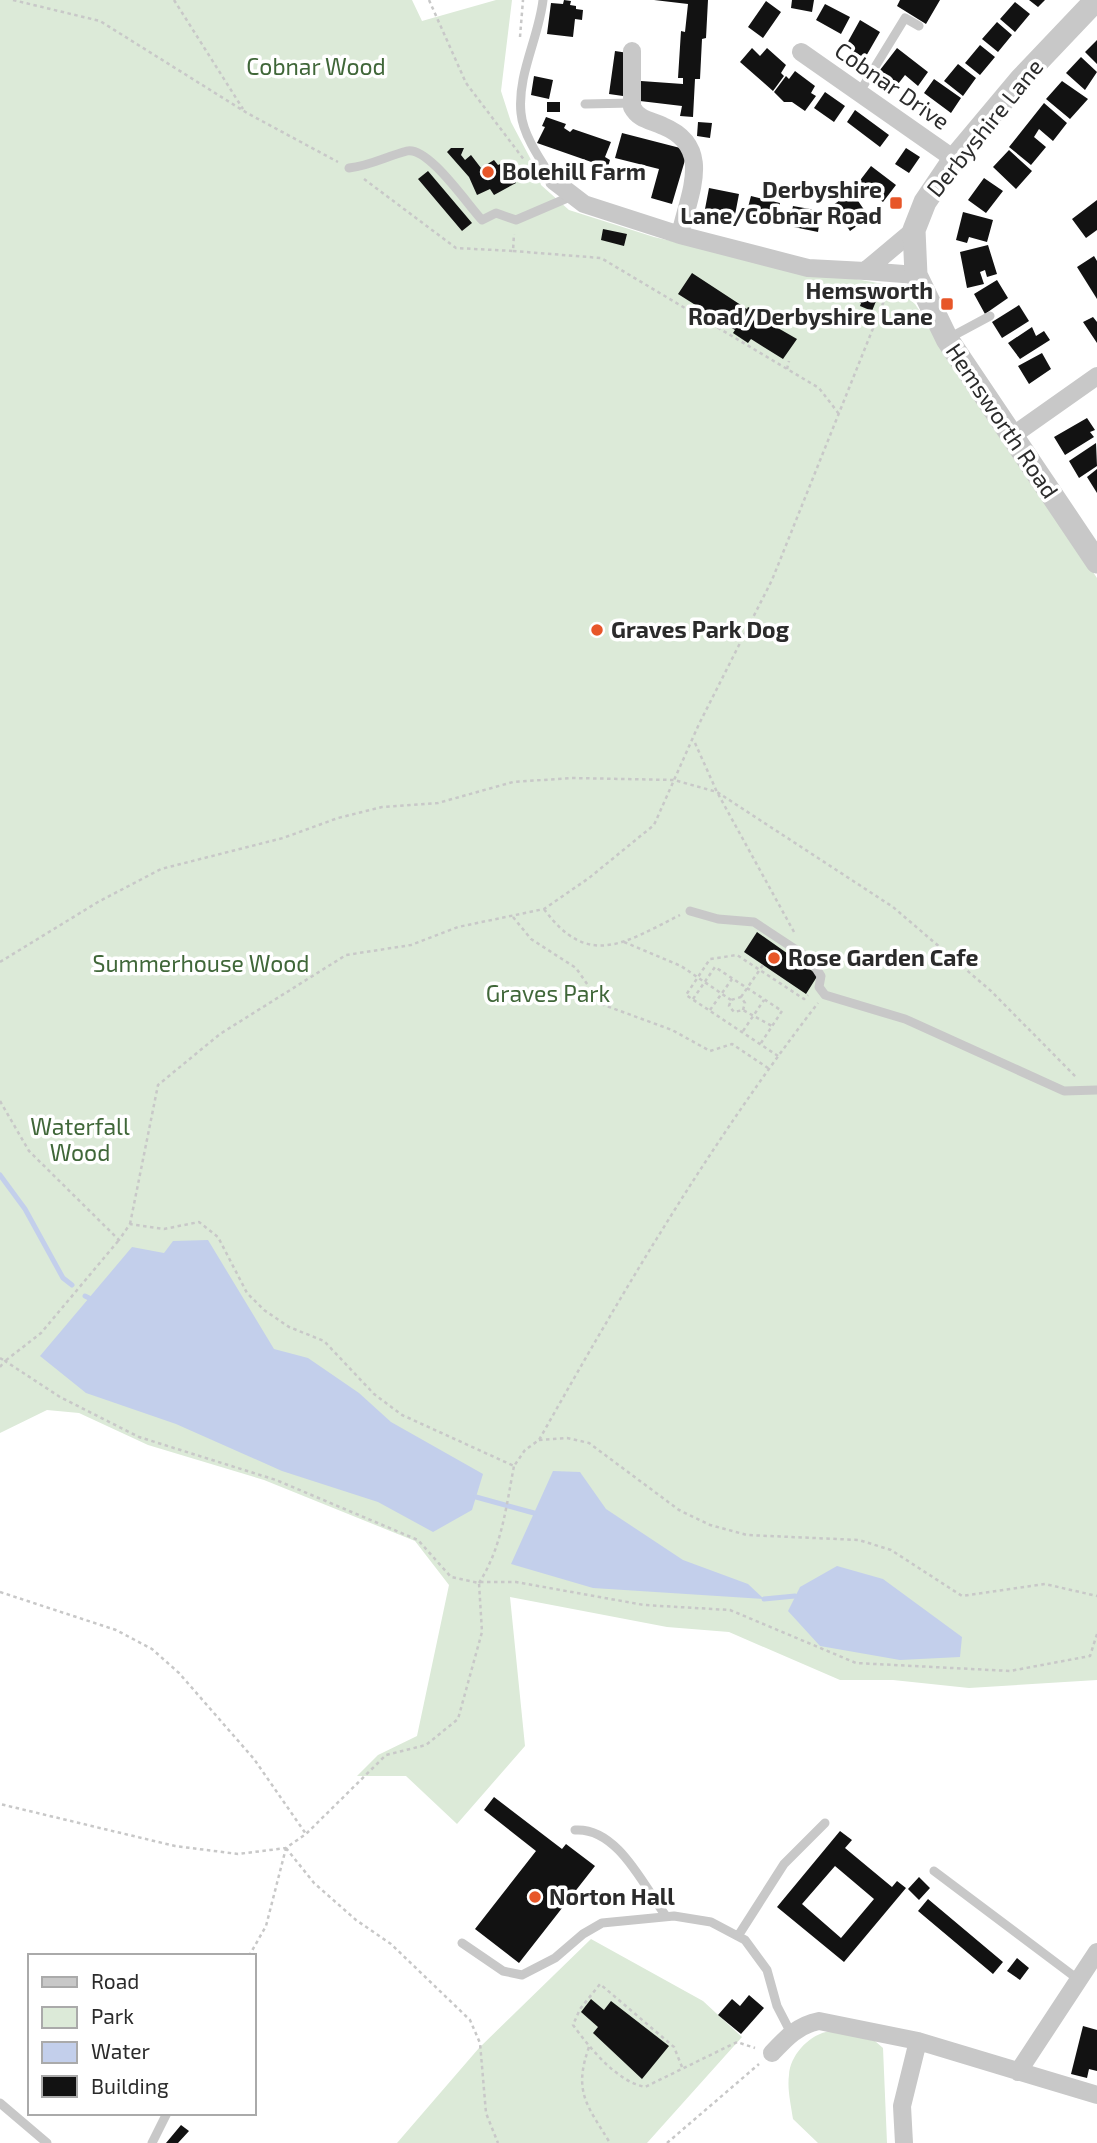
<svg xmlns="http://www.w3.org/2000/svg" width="1097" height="2143" font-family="'Exo 2',sans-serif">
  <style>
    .green { fill: #dcead8 }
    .water { fill: #c3cfeb }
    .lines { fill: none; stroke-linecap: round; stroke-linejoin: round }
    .stream { stroke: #c3cfeb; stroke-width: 5 }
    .building { fill: #121212; fill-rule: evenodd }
    .path { stroke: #c8c8c8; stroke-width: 2.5; stroke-dasharray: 3.5 3.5; stroke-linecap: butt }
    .service { stroke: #c8c8c8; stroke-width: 9 }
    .minor { stroke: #c8c8c8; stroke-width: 18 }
    .tertiary { stroke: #c8c8c8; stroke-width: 23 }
    .poi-dot { fill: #e75629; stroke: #fff; stroke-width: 2.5 }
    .labels { text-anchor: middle; stroke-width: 7; stroke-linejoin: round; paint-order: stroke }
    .park-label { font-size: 23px; fill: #406739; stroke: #fff }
    .street-label { font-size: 23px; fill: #2b2b2b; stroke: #fff }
    .poi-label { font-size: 23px; font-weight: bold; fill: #2b2b2b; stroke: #fff; text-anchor: start }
  </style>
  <rect width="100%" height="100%" fill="#fff"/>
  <path class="green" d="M0,0H412L422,21L496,0H512L501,91L511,122L538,173L541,185L569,210L654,237L753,260L894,286L915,304L1097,578V1680L969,1688L893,1680H840L729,1632L667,1627L510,1597L525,1746L457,1824L406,1776H357L378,1755L417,1736L449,1585L415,1541L264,1480L148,1445L79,1413L47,1410L0,1433Z
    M591,1939L703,2001L742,2037L647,2143H397L479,2048Z
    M832,2031L875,2041L883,2048L887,2143H818L793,2119C791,2105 787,2089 789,2075C790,2054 812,2032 832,2031Z"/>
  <path class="water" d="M208,1240L274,1349L308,1358L359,1393L391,1422L483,1474L472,1510L433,1532L378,1502L282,1471L176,1424L86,1393L40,1356L132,1247L164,1253L173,1241Z
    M553,1471L580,1472L606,1509L683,1560L748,1584L764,1599L593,1588L511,1564Z
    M837,1566L883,1579L962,1637L960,1657L900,1660L820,1646L788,1611L800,1587Z"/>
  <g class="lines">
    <path class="stream" d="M0,1175L25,1209L63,1278L72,1285
      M85,1296L89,1298
      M476,1497L534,1513
      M764,1599L795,1596"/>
  </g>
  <path class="building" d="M564,0L571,1L570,5L576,6V9L583,10L582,20L575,19L573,37L547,34L551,3L563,4Z
    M654,0H708L706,38L702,39L700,79H695L693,117L680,116L682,106L640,101L641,81L683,84V78H678L681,31L685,32L688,4Z
    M792,0H814L812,12L791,8Z
    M900,0H940L926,24L897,6Z
    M1029,0H1045L1038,7Z
    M766,1L781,12L763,38L748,27Z
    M1015,2L1030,14L1015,32L1000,19Z
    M825,4L850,17L841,34L816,20Z
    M860,20L880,32L865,58L845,47Z
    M997,22L1012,35L998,52L982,39Z
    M1097,40V64L1085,52Z
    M980,45L995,57L980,75L965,63Z
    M752,48L760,56L767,48L786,65L781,73L784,76L773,91L740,62Z
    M897,48L928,72L918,86L905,75L898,84L880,70Z
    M615,51L628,53L623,96L609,94Z
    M1081,57L1097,72L1085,90L1066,73Z
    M958,64L976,78L963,96L944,81Z
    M795,71L815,86L811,93L816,96L805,111L792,102H784L774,92L786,76L789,79Z
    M534,76L553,80L549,99L531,95Z
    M934,79L961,98L951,113L924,93Z
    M1062,81L1088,99L1070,119L1046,99Z
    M825,92L845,106L834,122L814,108Z
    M547,102H560V112H547Z
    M1044,103L1067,123L1053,141L1039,129L1034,137L1046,147L1031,165L1009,147Z
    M855,110L889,135L880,147L847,122Z
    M546,117L566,124L564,128L570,132L573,129L611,142L605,157L610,160L607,170L599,167L600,165L537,143L545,127L542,126Z
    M698,122L712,123L710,138L697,136Z
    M622,133L688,150L672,204L651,198L659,169L615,158Z
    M451,148H464L461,155L465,160L471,155L481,168L494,160L498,165L505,162L516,183L494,195L490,189L477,195L469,177L447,152Z
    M906,148L920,157L909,173L895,164Z
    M1009,150L1032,171L1016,189L993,167Z
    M871,166L896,185L883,202L858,183Z
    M428,171L472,223L462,231L418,179Z
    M984,178L1003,191L986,213L968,200Z
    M709,188L739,194L735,215L705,209Z
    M852,192L869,217L850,231L833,205Z
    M751,196L780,203L775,223L746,215Z
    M1097,200V230L1086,238L1072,219Z
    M793,206L821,211L818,232L789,226Z
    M963,212L993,220L987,242L969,237L967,243L956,240Z
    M603,229L627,234L624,246L601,240Z
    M988,245L997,274L987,277L985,270L980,272L984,284L967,288L960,252Z
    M1094,256L1097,261V299L1077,267Z
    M692,273L747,309L748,307L767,317L764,320L797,339L783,359L751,339L748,343L733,333L735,330L678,294Z
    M997,280L1008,298L985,314L974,294Z
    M870,285L881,289L872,311L860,306L861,303L857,301L862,287L868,290Z
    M1019,305L1029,321L1002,338L992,322Z
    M1093,317L1097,322V343L1083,322Z
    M1032,327L1036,336L1044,331L1050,340L1020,359L1008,343Z
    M1042,353L1051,369L1029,384L1018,366Z
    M1087,418L1095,430L1090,432L1094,437L1065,455L1054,437Z
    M1096,443L1097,466L1079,478L1069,461Z
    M1097,469V493L1087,477Z
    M757,932L818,975L806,994L744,952Z
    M494,1797L562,1849L566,1844L595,1866L519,1963L475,1929L536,1851L484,1810Z
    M840,1831L852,1840L845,1848L892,1887L897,1881L906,1888L844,1962L777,1907ZM835,1866L874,1899L841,1938L802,1904Z
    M919,1877L930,1888L919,1900L908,1889Z
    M928,1899L1003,1962L993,1974L918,1911Z
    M1017,1958L1029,1968L1020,1980L1007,1971Z
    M749,1995L764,2008L741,2034L718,2015L732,1999L740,2006Z
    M591,1999L604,2010L611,2001L669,2046L642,2079L593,2033L598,2027L581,2012Z
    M1083,2026L1097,2030V2071L1089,2069L1087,2078L1071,2074Z
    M181,2125L189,2131L178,2143H166Z"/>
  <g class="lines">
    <path class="path" d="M13,0L100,21L247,113L338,162
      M174,0L243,109
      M429,0L466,83L525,161
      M520,37L523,0
      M364,179L456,248L513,251L514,234
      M513,251L601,258L819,388L839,414
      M787,369L789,361
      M695,743L717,792L794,932
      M544,909C588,970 626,942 680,915
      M513,917L531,939L576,968L601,1004L672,1030L710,1051L732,1044L768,1068
      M624,942L681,966L731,1000
      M0,962L98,902L161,869L283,838L338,818L382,807L438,803L513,782L572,778L674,780L717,792L893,907L991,991L1077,1078
      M741,997L763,965
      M693,999L715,967L782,1011L761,1043
      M710,1010L732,979
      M743,1010L745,1003L741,997L731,1000L729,1006L734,1012L743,1010L772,1026
      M743,1031L764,1000
      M778,1056L686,995L710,959L737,955L804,999L808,995
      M0,1101L29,1151L119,1240L130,1224L164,1229L199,1222L218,1237L247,1293L264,1310L289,1327L324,1341L374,1394L402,1415L514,1466L525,1450L539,1440C624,1289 712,1140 818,1003
      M130,1224L158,1085L220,1034L346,955L411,945L458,927L544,909L589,878L654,825L699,724L772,580L888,291
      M0,1358L5,1361L41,1333L119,1240
      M0,1367L5,1361L60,1397L139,1437L276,1480L418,1540L451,1577L479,1583L482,1632L458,1719L426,1745L386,1755L306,1834L286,1848L238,1854L175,1846L0,1804
      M539,1440L567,1438L589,1443L679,1510L710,1525L747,1535L859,1540L891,1550L962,1596L1045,1584L1097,1596
      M480,1582H516L644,1605L730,1610L856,1663L1010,1671L1090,1656L1097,1634
      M479,1583C502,1547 506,1507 514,1466
      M0,1592L116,1630L152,1649L179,1673L254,1759L306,1834
      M286,1848L314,1883L356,1920L391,1944L470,2020L480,2043L486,2113L498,2143
      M249,1956L266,1926L286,1848
      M589,2047C573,2092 587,2105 610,2143
      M682,2067L674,2047L600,1984L580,2009L573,2025C590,2048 616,2081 645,2087L737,2042L755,2048
      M667,2143L759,2064"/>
    <path class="service" d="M543,0C539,37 517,75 521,113C523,136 542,162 554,181
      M859,93L905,18L919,26
      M585,104L632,103
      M349,168C370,166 387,156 407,151C428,146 467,204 482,220L496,213L516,220L572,196
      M949,338L990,316
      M690,911L718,919L754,922L810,959L821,976L819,987L825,995L905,1019L1064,1091L1097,1090
      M575,1830C618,1827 644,1887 666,1916
      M934,1871L1079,1980
      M738,1936L784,1864L825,1823
      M462,1943L503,1971L522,1975L555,1958L583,1934L602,1923L674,1916L711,1922L745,1940L767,1970L777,2006L791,2033
      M0,2103L47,2143
      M152,2143L167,2113"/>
    <path class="minor" d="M632,51V107C639,120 650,120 663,126C714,147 689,193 680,235
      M801,52L954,159
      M554,181L584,204L680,235L808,268L865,271L914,230
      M865,271L916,275
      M1012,436L1097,376
      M772,2053C786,2038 798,2025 819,2021L918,2041L1097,2095
      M1018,2072L1097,1952
      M904,2143L902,2106L918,2041"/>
    <path class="tertiary" d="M1096,0L1021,79L954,159L925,202L914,230L916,275L947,339L1097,562"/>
  </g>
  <g class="poi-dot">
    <circle cx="488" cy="172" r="7"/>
    <rect x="889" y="196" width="14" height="14" rx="3.5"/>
    <rect x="940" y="297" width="14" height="14" rx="3.5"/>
    <circle cx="597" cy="630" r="7"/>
    <circle cx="774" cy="958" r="7"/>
    <circle cx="535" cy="1897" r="7"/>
  </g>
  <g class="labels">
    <g class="park-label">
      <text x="316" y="75">Cobnar Wood</text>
      <text x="201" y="972">Summerhouse Wood</text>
      <text x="548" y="1002">Graves Park</text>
      <text x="80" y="1135">Waterfall<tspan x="80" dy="26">Wood</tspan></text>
    </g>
    <g class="street-label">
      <text transform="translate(892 86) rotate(35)" y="8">Cobnar Drive</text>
      <text transform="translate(985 128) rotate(-51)" y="8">Derbyshire Lane</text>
      <text transform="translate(1002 421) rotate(56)" y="8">Hemsworth Road</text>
    </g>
    <g class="poi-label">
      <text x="502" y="180">Bolehill Farm</text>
      <text x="882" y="198" text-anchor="end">Derbyshire<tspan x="882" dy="26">Lane/Cobnar Road</tspan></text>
      <text x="933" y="299" text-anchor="end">Hemsworth<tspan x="933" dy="26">Road/Derbyshire Lane</tspan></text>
      <text x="611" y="638">Graves Park Dog</text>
      <text x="788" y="966">Rose Garden Cafe</text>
      <text x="549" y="1905">Norton Hall</text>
    </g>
  </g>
  <rect x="28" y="1954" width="228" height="161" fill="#ffffff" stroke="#aaaaaa" stroke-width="2"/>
  <rect x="42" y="1977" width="35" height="10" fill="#c8c8c8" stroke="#aaaaaa" stroke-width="2"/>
  <text x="91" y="1989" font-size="21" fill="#2b2b2b">Road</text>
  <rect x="42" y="2007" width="35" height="21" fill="#dcead8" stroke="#aaaaaa" stroke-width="2"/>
  <text x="91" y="2024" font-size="21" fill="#2b2b2b">Park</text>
  <rect x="42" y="2042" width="35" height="21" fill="#c3cfeb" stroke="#aaaaaa" stroke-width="2"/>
  <text x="91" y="2059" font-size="21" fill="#2b2b2b">Water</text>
  <rect x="42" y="2076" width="35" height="21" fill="#121212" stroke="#aaaaaa" stroke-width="2"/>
  <text x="91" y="2094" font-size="21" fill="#2b2b2b">Building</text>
</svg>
